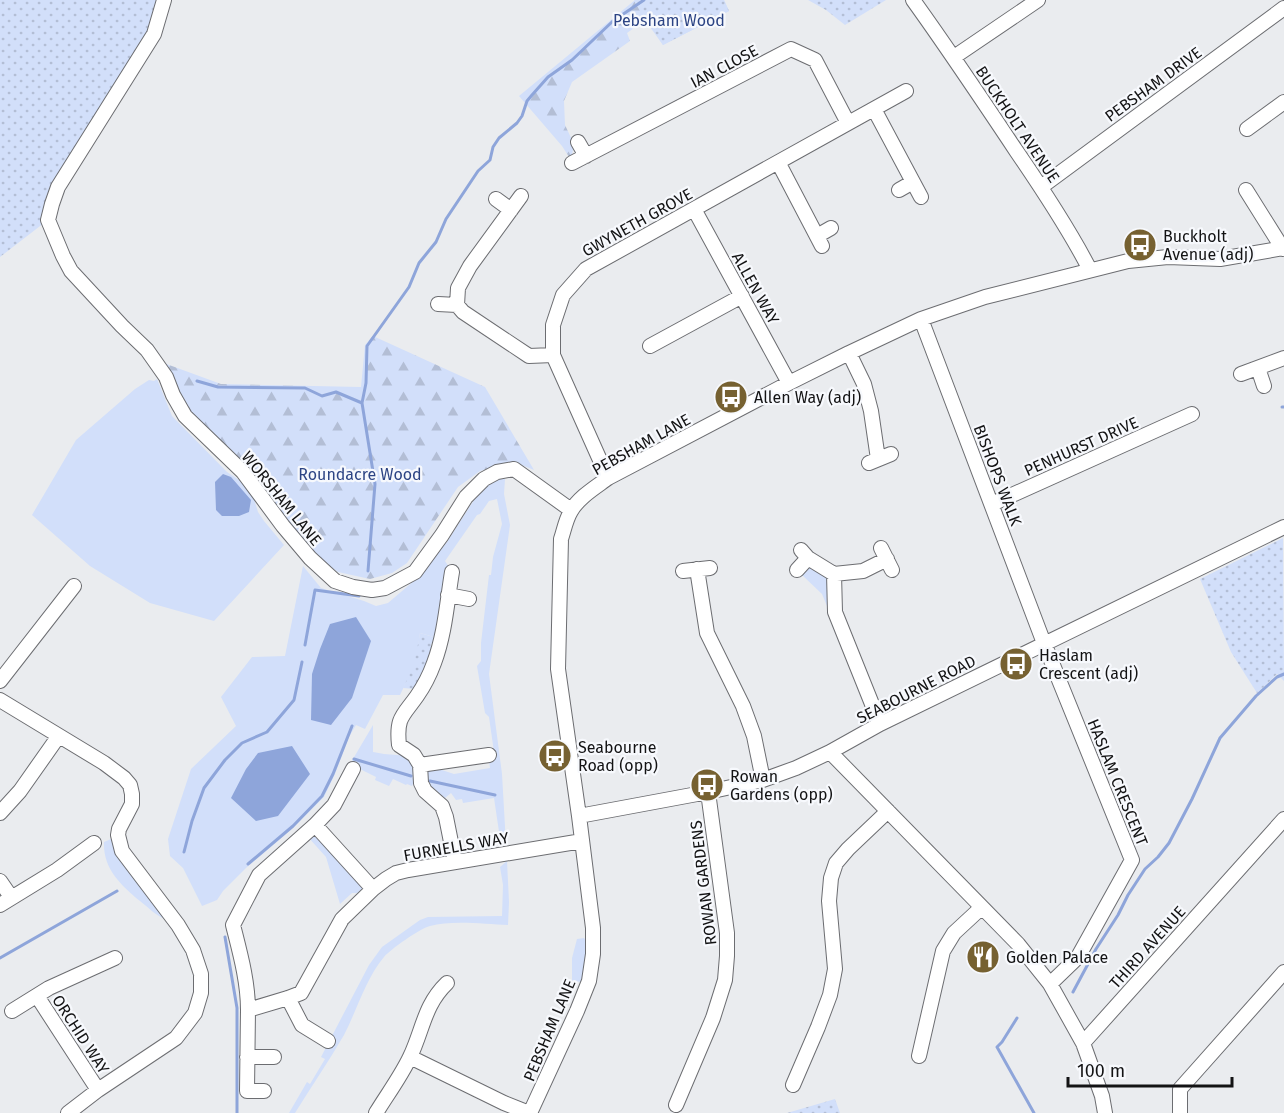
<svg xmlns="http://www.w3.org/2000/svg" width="1284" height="1113" font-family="'Fira Sans',sans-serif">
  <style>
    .green { fill: #d2dffa }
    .forest { fill: url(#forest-firs) }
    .park { fill: url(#park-dots) }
    .water { fill: #8ea5da }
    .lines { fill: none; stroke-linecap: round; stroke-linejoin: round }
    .stream { stroke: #8ea5da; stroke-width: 3 }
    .minor-casing { stroke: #6c6d71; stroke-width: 16 }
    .minor { stroke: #fff; stroke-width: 14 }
    .labels { text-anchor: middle; stroke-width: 4.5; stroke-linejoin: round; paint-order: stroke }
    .park-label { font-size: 16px; fill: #2c4484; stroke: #f7f9fd }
    .street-label { font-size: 16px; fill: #131314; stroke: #f7f9fd }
    .poi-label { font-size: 16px; fill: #131314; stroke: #f7f9fd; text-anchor: start }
  </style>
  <defs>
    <pattern id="forest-firs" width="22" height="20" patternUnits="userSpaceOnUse" patternTransform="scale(1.5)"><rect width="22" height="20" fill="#d2dffa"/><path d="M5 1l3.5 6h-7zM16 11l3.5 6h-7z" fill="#b3bed5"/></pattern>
    <pattern id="park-dots" width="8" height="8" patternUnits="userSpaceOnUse" patternTransform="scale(1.5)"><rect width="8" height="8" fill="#d2dffa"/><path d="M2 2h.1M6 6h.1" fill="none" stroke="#b3bed5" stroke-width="1.8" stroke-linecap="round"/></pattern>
  </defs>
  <rect width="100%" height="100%" fill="#eaecef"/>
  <path class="green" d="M157,379L172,416L227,472L242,482L253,496L258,512L264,521L284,545L214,621L150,603L90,566L32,515L76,440L135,389L149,380L154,381Z
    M499,478L505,479L504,494L510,525L489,674L502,774L506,844L501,845L494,798L463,803L462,799L456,800L451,793L445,798L426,782L425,770L439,769L454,774L490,768L489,760L494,752L489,717L485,713L477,666L481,661V643L489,575H491L493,557L502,524L497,499L489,501L480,514L477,515L445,561L449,567L445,589L442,591L439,610L441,613L437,638L420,633L418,648L412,670L400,695H383L365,729L356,725L349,737L335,774L324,797L294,827L246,868L223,891L217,900L202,906L183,868L170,856L168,839L191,769L236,726L221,697L252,657L285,656L303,566L321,588L364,601L376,606L388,603L415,580L447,542L474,500L493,480Z
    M812,567L830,579L829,611L822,594L801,574L805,569Z
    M373,725V752L384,754L409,756C415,767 417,775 412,786L407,784L406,785L393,779L389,786L375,780L376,777L350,764Z
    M314,834L320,835L364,887L357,893H352L340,904L326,857L308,837Z
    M111,839L113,841L167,920C156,916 149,908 140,901C121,885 103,869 104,842Z
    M507,861L509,902L508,925C485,924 451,920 430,926C419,929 391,949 384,957C366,978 357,1010 344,1035C329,1061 311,1087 295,1113H289L307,1082L310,1084L325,1059L321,1057L369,965L382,947L420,920L428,917L502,916L503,885L500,867Z
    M584,938L589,945L583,982L572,981V958L577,939Z"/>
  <path class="forest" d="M635,0H724L729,11L663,45L645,20L627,33L630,41L572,82L564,101L565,125L574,144L571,160L562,146L519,96Z
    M373,336L485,387L534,470L517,463H509L480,471L458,487L407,563L392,573L370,579L338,572L328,565L312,551L202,428L183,403L161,362L221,384L361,387L365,345Z"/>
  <path class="park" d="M0,0H170L44,223L0,257Z
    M635,0H724L729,11L663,45L634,1Z
    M808,0H886L845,25L826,10Z
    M1283,538L1284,681L1277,674L1257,693L1231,652L1200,579Z
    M420,633L437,638L431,644L433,653L415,689L403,688C412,670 417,653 420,633Z
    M835,1099L840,1113H787Z"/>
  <path class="water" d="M223,474L231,477L251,500L249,512L239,516H222L216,510L215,482Z
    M356,617L371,641L352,698L331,725L311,720L312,674L320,649L330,624Z
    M292,746L310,774L278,816L256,821L231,798L246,769L258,753Z"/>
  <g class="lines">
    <path class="stream" d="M197,381L218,387L305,388L322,396L336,392L362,403
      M1282,407H1284
      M368,571L375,484L362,403L366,383L367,346L409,287L419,263L436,242L446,219L478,171L490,160L493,147L499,138L517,123L522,116L527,101L532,95L548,77L572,60L613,21L644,0
      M305,645L315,590L359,596
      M354,759L411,776
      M430,781L495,795
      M184,852L192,821L204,788L225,760L242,743L267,732L294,700L302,662
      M248,864L293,826L322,796L333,774L352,726
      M225,937L237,1008V1113
      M0,958L117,891
      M1073,992L1096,949L1118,915L1128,895L1145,869L1158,857L1169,843L1192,799L1220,738L1256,696L1277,677L1284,674
      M1017,1018L1002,1042L997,1047L1034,1113"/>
    <defs>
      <path id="minor" d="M164,0L154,34L58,187L52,204L48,220L63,256L71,271L122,326L147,350L166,377L173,395L185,416L243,472L283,526L310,558L335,581L353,587L372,590L385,588L415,572L442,535L466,497L484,479L497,472L514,469L571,510
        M913,0C949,50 983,101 1017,152C1043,190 1069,229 1090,270
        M954,57L1038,0
        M874,109L921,197
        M1247,129L1284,102
        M578,142L586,156
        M778,162L822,246
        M572,163L791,49L815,60L848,123
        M1041,187L1284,8
        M899,190L913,182
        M1246,190L1283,249
        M521,196L470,266L458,288L457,305L463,312L529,356L553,355
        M496,199L511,210
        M694,209L789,383
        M817,236L831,228
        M438,304L457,305
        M921,319L1042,638L1132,860L1078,957L1050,984
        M650,346L742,296
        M849,353L864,384L871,411L878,459
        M1258,368L1264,386
        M1241,374L1284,358
        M869,463L891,454
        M608,478L553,355V325L563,295L586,269L906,91
        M992,504L1192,414
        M881,548L892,570
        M801,550L808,558L834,574L863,571L887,559
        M697,569L707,633L743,706L754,736L763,780
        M797,570L808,558
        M683,571L710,568
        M452,572C447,602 445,634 434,663C430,674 424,686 417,696C403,716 396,717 399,745L414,755L420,765L421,783L425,791L442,806L446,817L455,862
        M834,574L835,612L880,724
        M448,595L469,599
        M0,681L74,586
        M0,700L104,763L124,778L130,785L132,794V804L119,829L118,835L122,851L178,925L193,950L201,974V993L195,1013L176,1038L98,1090L68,1113
        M830,752L1018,944L1050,984L1083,1043L1102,1096L1105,1113
        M420,765L489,755
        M0,813L20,791L58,737
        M579,816L708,792L763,780L796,768L830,752L880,724L1284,527
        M315,825L373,889
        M0,881L11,897
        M0,905L57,870L94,843
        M37,996L98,1090
        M288,998L302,1025L328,1041
        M248,1010C248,981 240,953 233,925L259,875L315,825L334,805L353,769
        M12,1011L49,988L115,958
        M1083,1043L1284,819
        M919,1056L943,951L954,933L981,908
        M247,1057H274
        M410,1057L504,1103L529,1113
        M793,1085L818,1027L830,995L835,969L829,901L831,878L836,863L848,849L888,811
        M264,1091H247L248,1010L288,998L301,993L342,919L373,889L386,879L396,873L408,870L582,841
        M676,1105L713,1018L725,980L727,956V933L708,792
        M376,1113C387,1095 401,1076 410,1057C423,1030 424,1005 447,983
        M530,1113L577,1011L589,981L593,954V928L579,816L558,669L561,539C564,530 566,519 571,511C579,497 596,487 608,478L789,383L849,353L921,319L985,297L1128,261L1168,257L1220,259L1284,248
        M1180,1113V1089L1284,972"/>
    </defs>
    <use href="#minor" class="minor-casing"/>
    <use href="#minor" class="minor"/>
  </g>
  <defs>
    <symbol id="bus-disc" viewBox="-11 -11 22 22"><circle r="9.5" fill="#766131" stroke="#f7f9fd"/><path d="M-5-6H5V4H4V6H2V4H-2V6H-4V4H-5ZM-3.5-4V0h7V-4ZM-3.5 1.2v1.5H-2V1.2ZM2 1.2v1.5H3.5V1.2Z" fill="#fff"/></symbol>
    <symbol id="restaurant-disc" viewBox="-11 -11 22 22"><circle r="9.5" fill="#766131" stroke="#f7f9fd"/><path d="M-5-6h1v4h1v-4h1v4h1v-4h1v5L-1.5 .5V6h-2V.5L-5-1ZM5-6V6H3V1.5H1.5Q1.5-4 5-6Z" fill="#fff"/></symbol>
  </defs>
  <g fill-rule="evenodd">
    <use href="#bus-disc" x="1121" y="226" width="38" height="38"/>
    <use href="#bus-disc" x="712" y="378" width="38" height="38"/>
    <use href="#bus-disc" x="997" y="645" width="38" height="38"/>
    <use href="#bus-disc" x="536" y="737" width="38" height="38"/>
    <use href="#bus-disc" x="688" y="766" width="38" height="38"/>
    <use href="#restaurant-disc" x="964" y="938" width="38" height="38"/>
  </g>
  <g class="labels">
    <g class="park-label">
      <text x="669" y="26">Pebsham Wood</text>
      <text x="360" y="480">Roundacre Wood</text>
    </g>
    <g class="street-label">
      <text transform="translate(724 66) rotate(-28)" y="6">IAN CLOSE</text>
      <text transform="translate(1153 84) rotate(-36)" y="6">PEBSHAM DRIVE</text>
      <text transform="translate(1018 124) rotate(56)" y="6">BUCKHOLT AVENUE</text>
      <text transform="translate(637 222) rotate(-29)" y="6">GWYNETH GROVE</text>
      <text transform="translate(756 288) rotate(61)" y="6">ALLEN WAY</text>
      <text transform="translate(641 444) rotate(-29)" y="6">PEBSHAM LANE</text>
      <text transform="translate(1081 446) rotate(-24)" y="6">PENHURST DRIVE</text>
      <text transform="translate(998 475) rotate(69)" y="6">BISHOPS WALK</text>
      <text transform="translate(282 498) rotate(51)" y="6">WORSHAM LANE</text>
      <text transform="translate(916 689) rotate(-27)" y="6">SEABOURNE ROAD</text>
      <text transform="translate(1118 782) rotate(68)" y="6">HASLAM CRESCENT</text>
      <text transform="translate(456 846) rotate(-10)" y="6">FURNELLS WAY</text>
      <text transform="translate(703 883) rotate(-97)" y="6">ROWAN GARDENS</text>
      <text transform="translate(1147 947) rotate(-48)" y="6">THIRD AVENUE</text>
      <text transform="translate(549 1030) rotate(-67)" y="6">PEBSHAM LANE</text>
      <text transform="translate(81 1034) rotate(57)" y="6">ORCHID WAY</text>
    </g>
    <g class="poi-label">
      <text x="1163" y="242">Buckholt<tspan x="1163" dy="18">Avenue (adj)</tspan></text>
      <text x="754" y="403">Allen Way (adj)</text>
      <text x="1039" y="661">Haslam<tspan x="1039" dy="18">Crescent (adj)</tspan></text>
      <text x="578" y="753">Seabourne<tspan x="578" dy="18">Road (opp)</tspan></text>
      <text x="730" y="782">Rowan<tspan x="730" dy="18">Gardens (opp)</tspan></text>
      <text x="1006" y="963">Golden Palace</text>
    </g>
  </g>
  <path d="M1068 1077v9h164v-9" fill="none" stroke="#131314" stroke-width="3"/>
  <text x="1077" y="1077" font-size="18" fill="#131314" stroke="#f7f9fd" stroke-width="4.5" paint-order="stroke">100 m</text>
</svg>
